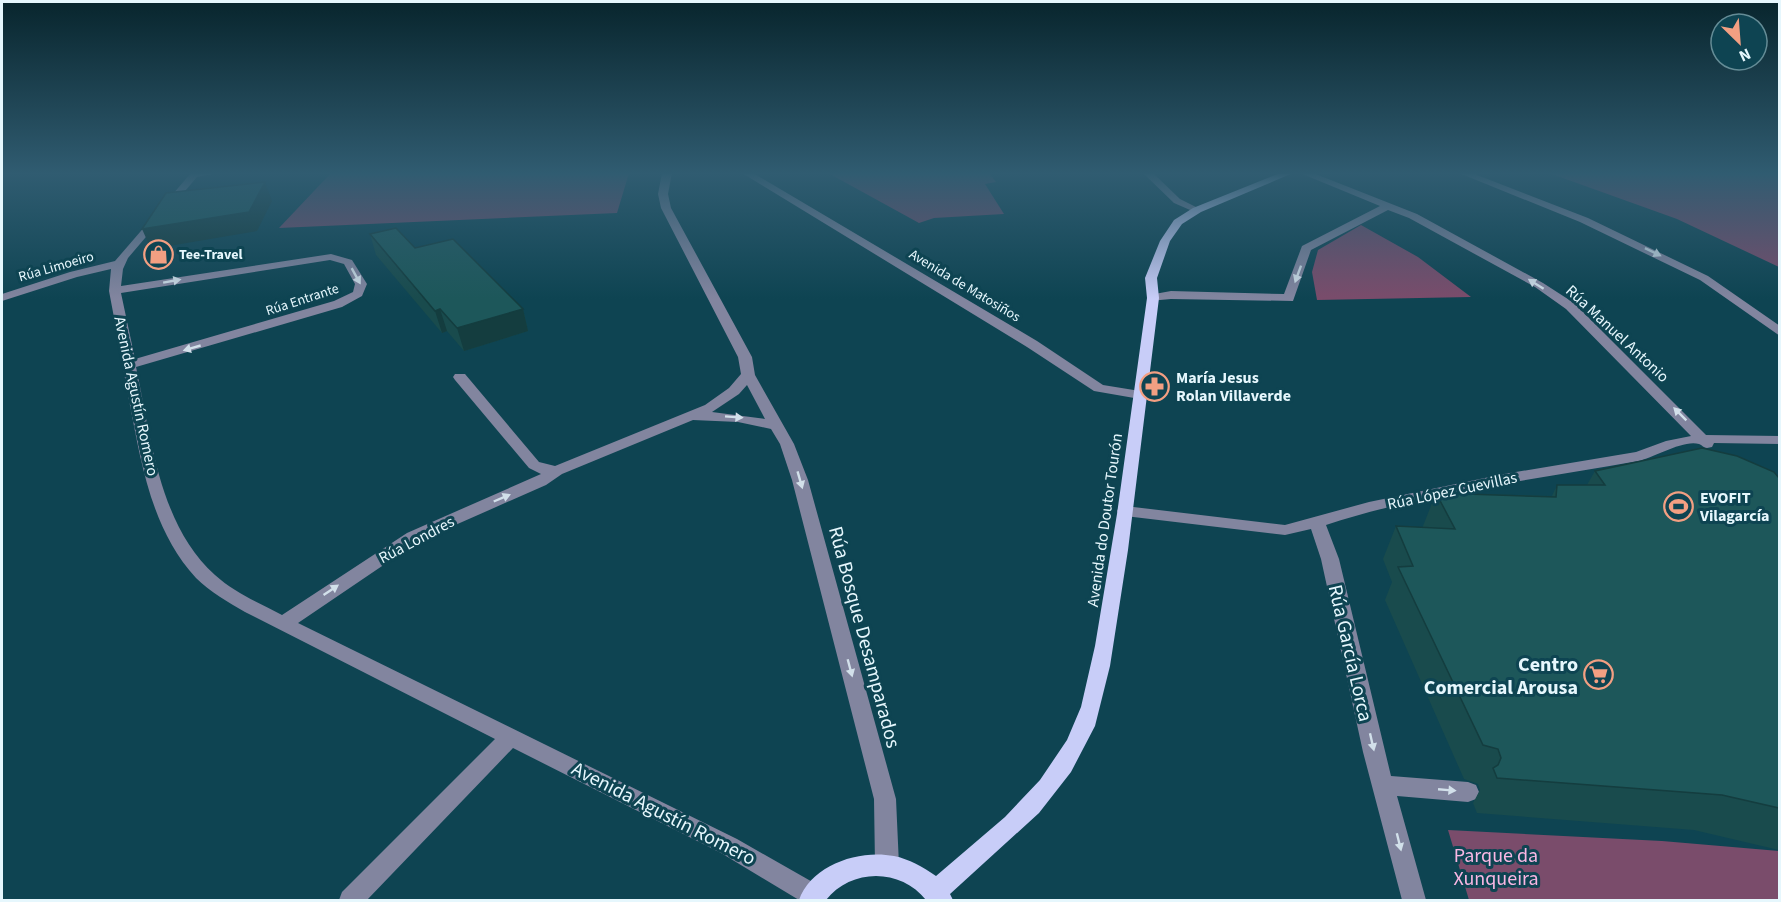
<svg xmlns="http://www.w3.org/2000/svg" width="1781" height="902" font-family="'Source Sans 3',sans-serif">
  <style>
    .green { fill: #7a4c6b }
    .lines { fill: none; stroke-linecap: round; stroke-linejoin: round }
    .minor { fill: #82859f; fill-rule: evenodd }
    .major { fill: #c8cdf8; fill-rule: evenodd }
    .wall { fill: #194b4d }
    .shaded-wall { fill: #143d3f }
    .building { fill: #1d575a; stroke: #143d3f; stroke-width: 1.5 }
    .oneway { fill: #d2e0ea }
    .labels { text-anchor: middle; stroke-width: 6; stroke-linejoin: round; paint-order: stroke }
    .far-poi-label { font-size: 14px; font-weight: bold; fill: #e6f7fd; stroke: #0e4452; text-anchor: start }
    .far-street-label { font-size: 14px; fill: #e6f7fd; stroke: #0e4452 }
    .street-label { font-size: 16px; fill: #e6f7fd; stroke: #0e4452 }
    .poi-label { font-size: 16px; font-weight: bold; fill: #e6f7fd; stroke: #0e4452; text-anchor: start }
    .near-street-label { font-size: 20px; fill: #e6f7fd; stroke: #0e4452 }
    .near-poi-label { font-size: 20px; font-weight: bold; fill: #e6f7fd; stroke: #0e4452; text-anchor: end }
    .near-park-label { font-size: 20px; fill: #f9b7e3; stroke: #0e4452 }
  </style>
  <rect width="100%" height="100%" fill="#0e4452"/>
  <path class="green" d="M331,173H629L617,213L279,228Z
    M828,173H989L996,182L985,184L1004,214L934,218L919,223Z
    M1549,173H1779V267L1677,219Z
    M1361,225L1418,257L1471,297L1317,300L1312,272L1318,250Z
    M1448,830L1662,841L1779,851V900H1469Z"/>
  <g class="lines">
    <path class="minor" d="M191,173H218L197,177L128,258L123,269L121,286L331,254L352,260L367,284L362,296L342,307L136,367C151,437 159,525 215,575C235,593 259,603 282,615L407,533L541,474L529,468L455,380L453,377L455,374H465L539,462L555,466L705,405L729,388L741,374L738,357L661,208L658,194L662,173H672L668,194L671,208L752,357L755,375L794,444L808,480L896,799L899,865L895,873L887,876L879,873L875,865L874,799L792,480L780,444L771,429L738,422L693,420L562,474L546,485L419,541L298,623L737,839L823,888L826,896L824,900H799L721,853L513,748L367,900H339L342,892L495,739L245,612C228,602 210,592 196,578C151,529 141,462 129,400C122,363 116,327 109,291L111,269L77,277L2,301V294L70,272L115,261ZM330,260L344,264L355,284L353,292L334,301L135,359L121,293ZM747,385L765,419L712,412L739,394Z
      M742,173H753L1037,341L1103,385L1140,391L1147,395L1140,399L1094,391L1027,347Z
      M1143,173H1153L1180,199L1202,210L1197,213L1174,203Z
      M1300,173H1313L1417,214L1543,283L1574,303L1706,435L1780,436V444L1714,443L1712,447L1707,448C1704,448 1702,445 1699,444C1684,439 1653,458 1638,461C1534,480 1427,492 1326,525L1339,559L1391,776L1468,782L1476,785L1479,792L1476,799L1468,802L1397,796L1426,900H1402L1363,752L1321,559L1311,529L1285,535L1125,516L1119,515L1117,511L1119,507L1125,506L1285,525L1369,502L1504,474L1636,452L1666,441L1691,436L1566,309L1535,287L1409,218L1388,210L1311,250L1293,301L1171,299L1149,301V295L1171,291L1284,294L1302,246L1380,206Z
      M1459,173H1472L1588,218L1708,276L1780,326V336L1700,280L1580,222Z"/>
    <path class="major" d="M1280,173H1293L1201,212L1182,224L1170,241L1157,278L1159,298L1128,550L1110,666L1095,726L1071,772L1039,813L950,894L953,900H926C901,868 851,868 826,900H799C811,865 859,849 894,856C909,859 923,867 936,876L1005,817L1040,780L1067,740L1081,707L1095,646L1117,514L1147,298L1145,278L1160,241L1174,220L1193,208Z"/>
  </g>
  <path class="wall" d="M370,234L415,248L523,309L528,331L464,351L447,331L442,333L376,255Z
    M1595,471L1779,478V850L1694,830L1477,813L1473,803L1480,790L1478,784L1464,779L1385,600L1392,582L1383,559L1396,526L1423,528V526L1436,493L1552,496L1557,485H1587Z"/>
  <path class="shaded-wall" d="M265,182L272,201L257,231L151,249L142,229Z
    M440,309L447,331L442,333L435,311Z
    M523,309L528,331L464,351L457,328Z"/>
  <path class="building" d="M265,182L249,212L142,229L166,193Z
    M396,228L415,248L453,239L523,309L457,328L440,309L435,311L370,234Z
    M1702,448L1737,456L1774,472L1779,478V808L1722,795L1497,778L1493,768L1498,765L1501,758L1498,749L1483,745L1398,567L1413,566L1396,526L1455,529L1436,493L1556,497L1557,485H1605L1595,471Z"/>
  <defs><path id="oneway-solid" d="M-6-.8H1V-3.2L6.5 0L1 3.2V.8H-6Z" transform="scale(1.5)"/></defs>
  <g class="oneway">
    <use href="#oneway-solid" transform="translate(1653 252) rotate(26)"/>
    <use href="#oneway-solid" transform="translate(1298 274) rotate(110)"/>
    <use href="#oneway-solid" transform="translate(356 276) rotate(61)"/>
    <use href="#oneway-solid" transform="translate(172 281) rotate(-10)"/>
    <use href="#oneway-solid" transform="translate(1536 284) rotate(-148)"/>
    <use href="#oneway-solid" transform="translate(192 348) rotate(164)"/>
    <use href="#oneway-solid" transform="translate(1680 414) rotate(-135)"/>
    <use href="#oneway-solid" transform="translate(734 417) rotate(4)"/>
    <use href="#oneway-solid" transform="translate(800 480) rotate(74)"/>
    <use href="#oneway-solid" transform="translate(502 498) rotate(-23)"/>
    <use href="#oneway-solid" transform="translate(331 590) rotate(-34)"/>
    <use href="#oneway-solid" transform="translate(850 668) rotate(75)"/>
    <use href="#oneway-solid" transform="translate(1372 742) rotate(77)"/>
    <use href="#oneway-solid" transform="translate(1447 790) rotate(5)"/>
    <use href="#oneway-solid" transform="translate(1399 842) rotate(76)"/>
  </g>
  <linearGradient id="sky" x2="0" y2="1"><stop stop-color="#08252d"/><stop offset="0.58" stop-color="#305c71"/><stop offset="1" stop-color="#305c71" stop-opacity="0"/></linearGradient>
  <rect width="1781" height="299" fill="url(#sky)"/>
  <defs>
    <symbol id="shop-ring" viewBox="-11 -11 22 22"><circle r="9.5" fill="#0e4452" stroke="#f39f82" stroke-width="1.5"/><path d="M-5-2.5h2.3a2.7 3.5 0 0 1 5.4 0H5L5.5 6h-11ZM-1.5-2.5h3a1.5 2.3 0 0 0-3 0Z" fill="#f39f82"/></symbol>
    <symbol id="pharmacy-ring" viewBox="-11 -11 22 22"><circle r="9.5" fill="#0e4452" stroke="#f39f82" stroke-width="1.5"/><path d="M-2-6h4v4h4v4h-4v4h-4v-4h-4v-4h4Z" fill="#f39f82"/></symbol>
    <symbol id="stadium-ring" viewBox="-11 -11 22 22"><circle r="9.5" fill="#0e4452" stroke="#f39f82" stroke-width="1.5"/><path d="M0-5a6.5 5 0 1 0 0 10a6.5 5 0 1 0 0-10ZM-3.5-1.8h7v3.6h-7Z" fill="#f39f82"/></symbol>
    <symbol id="supermarket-ring" viewBox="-11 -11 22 22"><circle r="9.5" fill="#0e4452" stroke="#f39f82" stroke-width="1.5"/><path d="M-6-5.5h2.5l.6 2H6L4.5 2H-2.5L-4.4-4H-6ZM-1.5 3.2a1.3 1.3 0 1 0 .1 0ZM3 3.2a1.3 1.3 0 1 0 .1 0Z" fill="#f39f82"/></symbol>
  </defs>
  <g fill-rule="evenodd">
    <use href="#shop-ring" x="142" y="238" width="33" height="33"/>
    <use href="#pharmacy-ring" x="1138" y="370" width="33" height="33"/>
    <use href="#stadium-ring" x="1662" y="490" width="33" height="33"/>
    <use href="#supermarket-ring" x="1582" y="658" width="33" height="33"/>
  </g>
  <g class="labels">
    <g class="far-poi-label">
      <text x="179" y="259">Tee-Travel</text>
    </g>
    <g class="far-street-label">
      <text transform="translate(56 266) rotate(-16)" y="5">Rúa Limoeiro</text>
      <text transform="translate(965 285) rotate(31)" y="5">Avenida de Matosiños</text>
      <text transform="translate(302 299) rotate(-18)" y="5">Rúa Entrante</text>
    </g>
    <g class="street-label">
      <text transform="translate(1618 333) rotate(43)" y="6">Rúa Manuel Antonio</text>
      <text transform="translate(137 396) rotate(78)" y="6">Avenida Agustín Romero</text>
      <text transform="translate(1452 490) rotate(-12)" y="6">Rúa López Cuevillas</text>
      <text transform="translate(1104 520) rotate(-82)" y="6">Avenida do Doutor Tourón</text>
      <text transform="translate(416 539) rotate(-28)" y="6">Rúa Londres</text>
    </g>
    <g class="poi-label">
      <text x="1176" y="383">María Jesus<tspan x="1176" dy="18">Rolan Villaverde</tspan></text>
      <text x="1700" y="503">EVOFIT<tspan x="1700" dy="18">Vilagarcía</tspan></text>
    </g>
    <g class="near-street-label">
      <text transform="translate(865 637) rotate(75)" y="7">Rúa Bosque Desamparados</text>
      <text transform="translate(1351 653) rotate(77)" y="7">Rúa García Lorca</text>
      <text transform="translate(664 813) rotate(27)" y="7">Avenida Agustín Romero</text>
    </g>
    <g class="near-poi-label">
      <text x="1578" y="671">Centro<tspan x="1578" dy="23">Comercial Arousa</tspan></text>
    </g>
    <g class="near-park-label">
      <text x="1496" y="862">Parque da<tspan x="1496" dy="23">Xunqueira</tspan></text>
    </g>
  </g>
  <rect width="1781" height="902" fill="none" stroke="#e6f7fd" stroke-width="6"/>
  <g transform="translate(1739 42) rotate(155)"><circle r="28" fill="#0e4452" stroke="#648c96" stroke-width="1.5"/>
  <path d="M0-4.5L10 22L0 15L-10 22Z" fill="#f39f82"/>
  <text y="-9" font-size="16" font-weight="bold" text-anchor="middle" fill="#e6f7fd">N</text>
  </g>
</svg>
